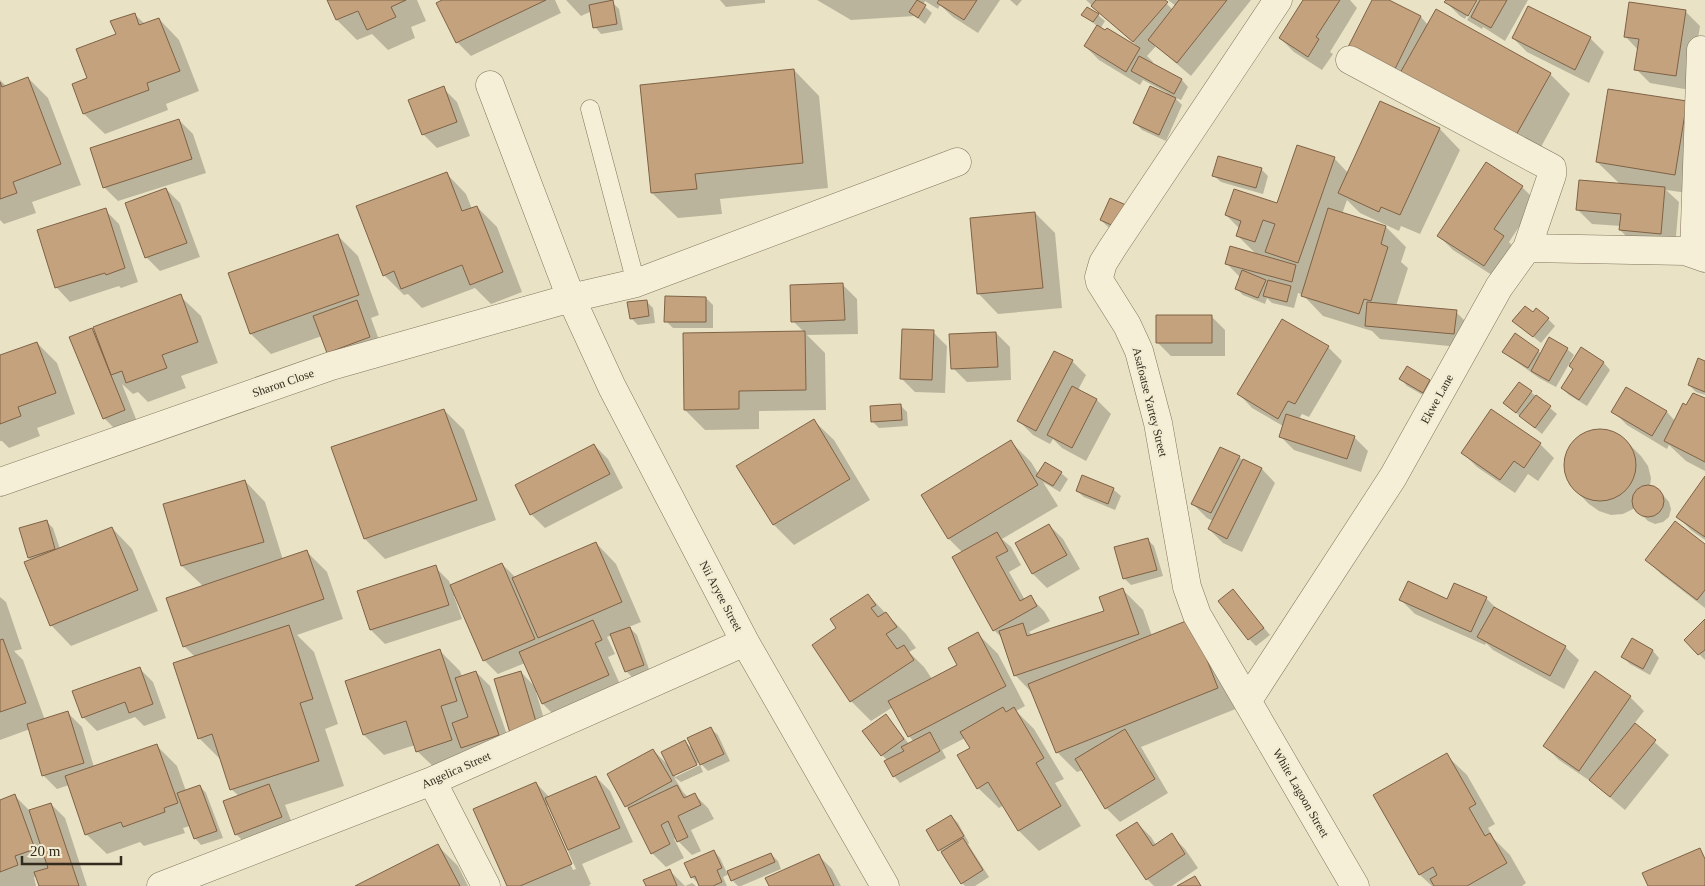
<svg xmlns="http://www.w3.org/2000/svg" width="1705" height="886" font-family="Georgia,serif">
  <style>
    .shadow { fill: #0003; fill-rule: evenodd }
    .building { fill: #c4a27e; stroke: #7f6245 }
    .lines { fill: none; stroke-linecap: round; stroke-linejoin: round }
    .lane-casing { stroke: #82745d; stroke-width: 19 }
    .street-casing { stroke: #82745d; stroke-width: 29 }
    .lane { stroke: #f5efd7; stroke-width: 18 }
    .street { stroke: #f5efd7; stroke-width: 28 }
    .labels { text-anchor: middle; stroke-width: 4.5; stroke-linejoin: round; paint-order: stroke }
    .street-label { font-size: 12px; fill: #342b1f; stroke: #f2ecd3 }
  </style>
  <rect width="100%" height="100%" fill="#e9e2c5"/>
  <path class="shadow" d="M328,0H417L426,21L411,27L415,38L388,50L372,34L357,40L337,20Z
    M445,0H555L561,13L471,56L457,42Z
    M566,0H613L611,1L619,9L623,30L601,34L595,27L592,11L581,16Z
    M720,0H765V3L726,7Z
    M817,0H1000L978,33L953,17L940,5L938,9L925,1L923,5L932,13L925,24L915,16L851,20Z
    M1010,0H1022L1017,6Z
    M1086,0H1163L1173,10L1176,6L1168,0H1251L1191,76L1156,46L1147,56L1153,62L1152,64L1182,80L1188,87L1181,100L1174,97L1182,105L1166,141L1142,130L1135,123L1167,93L1143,80L1140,85L1099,60L1085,46L1097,26L1083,15H1098L1105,21L1100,29L1135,46L1136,45Z
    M1304,0H1350L1357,8L1330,52L1333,54L1322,70L1294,52L1280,38Z
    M1373,0H1386L1421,17L1428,25L1550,74L1570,94L1536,156L1362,64Z
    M1447,0H1476L1465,19L1460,16L1446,2Z
    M1478,0H1528L1505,41L1483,27L1482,29L1467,20Z
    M1529,7L1590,38L1604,52L1589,83L1527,52L1513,38Z
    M1686,12L1700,26L1690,90L1650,83L1636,69L1638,50L1625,36Z
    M134,14L145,24L159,19L179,40L199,91L166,104L168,110L105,134L84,114L73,84L89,78L117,35Z
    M794,70L819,96L828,188L720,199L722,214L678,218L652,193Z
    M28,78L48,98L81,185L32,202L36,213L4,224L0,220V80L6,86Z
    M443,88L457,102L470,136L437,148L423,134Z
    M1381,103L1440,129L1460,150L1420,234L1401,226L1399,231L1360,213L1347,200L1342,214L1386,227L1406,247L1401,262L1408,268L1396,306L1456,312L1470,326L1468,348L1380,339L1372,331L1323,316L1303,295L1298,293L1294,308L1272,303L1267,298L1265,304L1243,295L1236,288L1240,277L1226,263L1257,255L1237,235L1239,228L1226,215L1278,205L1334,158L1348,173Z
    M1686,103L1695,194L1666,190L1679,202L1675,247L1634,244L1620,230L1621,226L1592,224L1578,210L1620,184L1597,162Z
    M179,120L193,134L206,173L118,201L104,187Z
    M1261,169L1268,176L1263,194L1221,182L1214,176Z
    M446,173L466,194L472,209L477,207L497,227L522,292L491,304L475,288L422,308L408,294L404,295L384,275Z
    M1522,187L1536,201L1509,242L1517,251L1498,279L1453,250L1439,236Z
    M166,189L180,203L200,257L160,271L146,257Z
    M1110,199L1123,233L1108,227L1101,220Z
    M105,210L119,224L138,282L121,288L119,286L70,302L57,288L39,231Z
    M1035,213L1055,233L1062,308L998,314L978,293Z
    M337,235L358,256L379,315L371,318L383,351L342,366L328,352L322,336L271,354L251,334Z
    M843,285L857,299L858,334L807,335L825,353L826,410L759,411V429L705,430L685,410L804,332L793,321Z
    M180,296L201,316L218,363L181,376L186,388L148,402L138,392L133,394L122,384L138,424L118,432L104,418L92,330L98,336Z
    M706,298L713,305V328H673L666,321Z
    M646,301L653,308L655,323L638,325L631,318Z
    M1533,314L1548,319L1555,326L1541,343L1514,321Z
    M1211,316L1225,330V356H1171L1157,342Z
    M933,332L947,346L945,393L915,392L901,378Z
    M996,333L1010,347L1011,380L967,382L953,368Z
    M1515,335L1542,354L1567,349L1574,355L1570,362L1572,363L1582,348L1604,363L1610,370L1587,406L1569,395L1562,388L1574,370L1569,364L1556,387L1539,378L1511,358L1504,352Z
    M37,343L57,363L75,414L37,428L40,436L9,448L2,441H0V357Z
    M1328,347L1342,361L1309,417L1302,414L1299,419L1354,437L1368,451L1361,472L1294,450L1280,436L1283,426L1252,408L1239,394Z
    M1072,361L1086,375L1078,390L1097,400L1111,414L1086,461L1062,448L1053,439L1050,444L1033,435L1019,421Z
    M1705,362V395L1696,392L1689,385Z
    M1401,379L1430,381L1436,387L1430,399L1407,386Z
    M1627,389L1667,412L1675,421L1687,407L1705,400V471L1686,461L1669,445L1667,449L1627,425L1613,411Z
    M1531,392L1557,414L1542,434L1504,403Z
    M900,405L907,412L908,426L879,428L872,421Z
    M444,410L464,430L496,520L385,559L365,539Z
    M813,420L834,440L870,500L794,545L774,525L738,466Z
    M1592,431H1604L1616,434L1626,441L1641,456L1648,466L1651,478L1650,486L1657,488L1669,502L1671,509L1669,517L1663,522L1655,524L1648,521L1635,508L1623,514L1611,515L1599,511L1589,504L1574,489L1568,479L1565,467L1567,455L1572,444L1581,436Z
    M1011,442L1031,462L1039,475L1061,473L1068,479L1060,492L1043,482L1058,506L1002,539L1011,547L1021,565L1009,572L1025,600L1030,597L1044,611L1050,621L1029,632L1033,636L1105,612L1123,590L1143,610L1152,636L1191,621L1238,708L1141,747L1168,793L1120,822L1106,808L1083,770L1077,772L1057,752L1033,694L1015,675L1003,639L994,630L962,552L949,539L922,495Z
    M1540,444L1554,458L1538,481L1528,474L1515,493L1477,467L1463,453Z
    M594,445L608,459L623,488L545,528L531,514Z
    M1239,457L1243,461L1262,469L1275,483L1242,552L1223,543L1209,529L1213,521L1207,518L1193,504Z
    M1082,477L1114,490L1121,496L1115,510L1084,497L1077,491Z
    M1705,478V540L1692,531L1678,517Z
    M245,481L265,502L283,560L307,552L327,572L343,619L297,635L314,652L338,724L325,729L344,786L285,805L295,831L250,848L236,834L239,796L231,789L222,761L199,738L195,657L184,646L204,587L182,566Z
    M46,521L53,528L60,549L112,528L132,549L158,611L71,646L51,625L32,561L29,558Z
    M1049,525L1063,539L1080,569L1047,588L1033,574L1016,544Z
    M1147,539L1154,546L1163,576L1131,585L1124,578Z
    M596,543L616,564L641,622L629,627L637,635L650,672L633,678L626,671L612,635L607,637L615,654L608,657L622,689L557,718L543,704L538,692H536L550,739L525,746L521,672L536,688L525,663L498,674L484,660L456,595L454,596L462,619L385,644L371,630L435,567L449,581L451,586L502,564L516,578Z
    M1705,545V608L1661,574L1647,560Z
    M1233,591L1270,635L1256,646L1249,639Z
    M868,595L906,634L916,648L909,652L924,667L932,679L959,666L978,634L998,654L1025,706L1016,711L1034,729L1064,779L1055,783L1081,826L1039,851L1019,831L1004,805L999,808L978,788L971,748L965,738L942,750L946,758L900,783L894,776L888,761L882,755L886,715L909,744L914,742L909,736L893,707L871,721L851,701L838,629Z
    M0,597L6,602L22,649L14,651L23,660L45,720L68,713L82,727L94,767L157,746L177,766L186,791L200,786L206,793L223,838L201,845L195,838L190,826L183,828L185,833L144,846L140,842L107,854L86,834L69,785L57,789L43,775L30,729L0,740Z
    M1486,598L1498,610L1565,647L1579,660L1564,689L1493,650L1486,643L1485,645L1415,614L1401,600Z
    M1705,621V660L1685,640Z
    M1632,640L1653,651L1659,658L1650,675L1630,664L1623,657Z
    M440,651L460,671L462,677L476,672L490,686L512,749L438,771L417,751L415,745L384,755L364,735Z
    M139,668L153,682L166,718L144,726L135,717L97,731L83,717Z
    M1630,697L1644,711L1634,724L1669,755L1625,810L1593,783L1559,760L1545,746Z
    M711,729L718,735L730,761L708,771L698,761V763L675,774V777L700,765L703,772L681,782L674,777L683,792L688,797L694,794L708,808L714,819L691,830L701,851L692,855L678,841L677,837L674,839L684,858L666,867L652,853L630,810L626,806L653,750L669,766L685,742L695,751Z
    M1446,755L1467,775L1495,824L1488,828L1494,839L1510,855L1526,883L1522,886H1432L1420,875L1375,795Z
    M596,777L610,791L633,842L582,864L591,884L589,885L590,886H508L536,783L550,798ZM545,806H548L576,869L573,870Z
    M15,796L30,811L51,804L65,818L87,886H40L37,876L34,877L36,886H0V801Z
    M951,816L958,823L969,843L968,844L989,877L975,886H965L962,883L927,831Z
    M1137,823L1151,837L1156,845L1171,835L1185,849L1198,868L1172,886H1154L1147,879Z
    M438,846L458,866L468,886H358Z
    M714,851L720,858L727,873L771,854L778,861L781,869L741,886H738L732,880L729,874L723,877L727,886H701L692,877Z
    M818,855L832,869L841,886H770Z
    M670,871L685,886L692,883L696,886H647Z"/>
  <path class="building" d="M327,0H406L391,7L396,17L367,30L358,11L336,20Z
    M442,0H546L456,43L436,3Z
    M613,0L617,24L593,28L589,5Z
    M917,0L926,5L918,18L909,12Z
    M939,0H977L964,20L937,3Z
    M1096,0H1165L1168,2L1133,42L1091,6Z
    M1179,0H1227L1177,63L1148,40Z
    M1303,0H1340L1316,37L1319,39L1308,57L1279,38Z
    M1372,0H1389L1421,16L1393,73L1346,51Z
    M1446,0H1477L1468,16L1444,2Z
    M1480,0H1507L1491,28L1471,17Z
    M1629,2L1686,10L1676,76L1634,70L1639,39L1624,37Z
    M1528,6L1591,37L1575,70L1512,38Z
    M1087,7L1099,14L1093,22L1081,15Z
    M1436,9L1551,73L1515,137L1400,73Z
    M135,13L139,25L159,18L180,71L147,83L149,90L83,114L72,84L87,78L76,49L116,34L110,21Z
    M1097,25L1105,30L1107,28L1140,48L1126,72L1084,46Z
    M1139,56L1182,79L1174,94L1131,71Z
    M794,69L803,163L695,174L697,189L651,193L640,85Z
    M28,77L61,164L13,182L17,193L0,199V82L2,87Z
    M444,86L457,122L422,135L408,100Z
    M1150,86L1176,98L1159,135L1133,123Z
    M1608,89L1687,101L1675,175L1596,162Z
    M1380,101L1440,128L1400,215L1381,207L1379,212L1338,193Z
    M179,119L192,159L103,188L90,148Z
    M1297,145L1335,157L1298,263L1265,252L1275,224L1263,220L1255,242L1236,236L1241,221L1225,215L1234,189L1277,203Z
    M1218,156L1262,168L1256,188L1212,176Z
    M1486,162L1523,186L1494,229L1504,236L1484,266L1437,236Z
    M447,172L462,211L477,206L503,272L470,285L462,265L401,289L394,271L383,276L356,206Z
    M1579,180L1665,187L1661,234L1619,230L1621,214L1576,210Z
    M166,188L187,243L145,258L125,203Z
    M1110,198L1126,205L1116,227L1100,220Z
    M106,208L125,268L106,275L105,273L55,288L37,230Z
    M1328,208L1386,226L1381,244L1388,247L1371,301L1364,299L1359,314L1301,296Z
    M1035,212L1043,288L977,294L970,218Z
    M338,234L359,295L250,334L228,273Z
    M1230,246L1296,265L1292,282L1225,264Z
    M1242,270L1266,280L1258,298L1235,289Z
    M1268,280L1291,286L1287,302L1263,296Z
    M843,283L845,320L791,322L790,285Z
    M181,294L198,342L162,355L167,368L126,383L122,371L111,375L93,327Z
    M665,296L706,297V322H664Z
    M357,300L370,337L327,353L313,316Z
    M647,300L649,316L630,319L627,302Z
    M1367,302L1457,310L1454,334L1365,326Z
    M1525,306L1533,312L1536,308L1549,318L1533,337L1512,321Z
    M1156,315H1212V343H1156Z
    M1282,319L1329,346L1295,404L1288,401L1278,419L1237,394Z
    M92,328L125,410L103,419L69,337Z
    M902,329L934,330L932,380L900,379Z
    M805,331L806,390L739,391V409L684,410L683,333Z
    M996,332L998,367L951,369L949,334Z
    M1515,333L1539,350L1528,368L1502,352Z
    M1549,337L1568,348L1549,381L1531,371Z
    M37,342L56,393L18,407L21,416L0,424V355Z
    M1581,347L1604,362L1579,400L1561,388L1573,369L1569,366Z
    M1054,351L1073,360L1036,431L1017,421Z
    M1698,358L1705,361V392L1688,385Z
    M1407,366L1430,380L1423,393L1399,379Z
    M1519,382L1532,391L1516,413L1503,403Z
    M1072,386L1097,399L1072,448L1047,435Z
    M1626,387L1667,411L1652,436L1611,412Z
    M1693,393L1705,398V462L1664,441L1683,403L1686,405Z
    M1536,395L1551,406L1535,428L1519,416Z
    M901,404L902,420L871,422L870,406Z
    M444,409L477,500L364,539L331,447Z
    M1491,409L1541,443L1524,468L1514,461L1500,480L1461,453Z
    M1286,414L1355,436L1347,459L1279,437Z
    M814,419L850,479L773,525L736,466Z
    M1564 465a36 36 0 1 1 72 0a36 36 0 1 1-72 0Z
    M1011,440L1038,485L948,539L921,495Z
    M594,444L610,474L530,515L515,485Z
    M1220,447L1240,456L1211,513L1191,504Z
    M1243,459L1262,468L1227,539L1208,529Z
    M1045,462L1062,472L1053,486L1036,476Z
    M1082,475L1114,488L1108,504L1076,491Z
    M1705,476V537L1676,517Z
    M245,480L264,542L181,566L163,504Z
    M1632 501a16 16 0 1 1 32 0a16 16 0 1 1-32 0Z
    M47,520L55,549L28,558L19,528Z
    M1675,521L1705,544V590L1697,600L1645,560Z
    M1049,524L1067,555L1032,574L1015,543Z
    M112,527L138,590L50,626L24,562Z
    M997,532L1008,551L996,557L1020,601L1031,595L1037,606L993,631L952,557Z
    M1148,538L1157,570L1123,579L1114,547Z
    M596,542L622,602L538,638L512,578Z
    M307,550L324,599L183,647L166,598Z
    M502,563L535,639L483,661L450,585Z
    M436,565L449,605L370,630L357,591Z
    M1408,581L1447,599L1454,583L1487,597L1471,632L1399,600Z
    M1123,588L1139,634L1014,676L999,631L1023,623L1027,636L1104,611L1099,597Z
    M1233,589L1264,628L1248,640L1218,601Z
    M868,594L876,605L871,608L878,617L886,612L897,627L886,634L897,649L904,645L914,660L850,702L812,645L836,628L830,619Z
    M1494,607L1566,646L1550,676L1477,637Z
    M1191,619L1218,688L1056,753L1028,684Z
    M1705,619V650L1698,655L1684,640Z
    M593,620L602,640L595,643L609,675L542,704L519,652Z
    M289,625L313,699L300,703L319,761L230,790L212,734L198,739L173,663Z
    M630,627L644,665L625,672L610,634Z
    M978,632L1006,686L908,737L888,701L957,665L948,648Z
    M1632,638L1653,650L1643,669L1621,657Z
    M3,639L26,703L0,712V640Z
    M440,649L457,701L441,706L452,740L416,752L406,721L363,735L345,681Z
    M140,667L153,704L129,713L125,702L82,718L72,691Z
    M476,671L499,735L461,748L452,723L468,717L455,678Z
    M521,671L537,725L510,733L494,679Z
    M1595,671L1631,696L1579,771L1543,746Z
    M1003,707L1006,712L1014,707L1044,758L1036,763L1061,806L1018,831L988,782L977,789L957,755L970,748L960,732Z
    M68,711L84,763L42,776L27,724Z
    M886,714L904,739L881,756L862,731Z
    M1635,723L1656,740L1610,797L1589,780Z
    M711,727L724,754L700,765L687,738Z
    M1125,729L1155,779L1105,809L1075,759Z
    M930,732L940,751L893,777L884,761L904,751L901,747Z
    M685,740L697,765L673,776L661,752Z
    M157,744L178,803L164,808L165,812L123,827L121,822L85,835L65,776Z
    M653,749L672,781L625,807L607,774Z
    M1447,753L1476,804L1469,808L1485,836L1490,833L1507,863L1467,886H1434L1430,879L1437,875L1433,867L1419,875L1373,795Z
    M596,776L620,828L568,850L545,798Z
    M536,782L572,864L520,886H507L473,809Z
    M269,784L282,817L235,835L223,801Z
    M200,785L217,831L194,839L177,793Z
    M677,785L684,798L695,793L701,805L678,816L688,837L677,842L668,821L661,825L670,844L651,854L628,808Z
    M15,794L35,849L15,856L18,865L0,872V800Z
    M51,803L79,886H39L34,872L48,868L29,810Z
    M951,815L964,836L938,851L926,830Z
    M1137,822L1153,846L1172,833L1185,854L1146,880L1116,835Z
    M963,838L983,870L961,884L941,852Z
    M438,844L460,886H355Z
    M1700,848L1705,859V886H1648L1642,873Z
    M714,850L722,868L717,870L722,882L713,886H699L695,876L691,878L684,863Z
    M771,853L775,862L731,881L727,871Z
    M819,854L834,886H769L765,878Z
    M670,869L677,886H646L643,880Z
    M1195,876L1201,886H1177Z"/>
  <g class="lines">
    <defs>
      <path id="lane" d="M590,109L636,283"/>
      <path id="street" d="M1278,0L1113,247L1103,263L1099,277L1100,282L1127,325L1139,351L1158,423L1187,587L1197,615L1355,886
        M1350,60L1552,168V175L1527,248
        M490,85L571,298L612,387L745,642L885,886
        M1694,254L1701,50
        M0,482L331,366L571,298L636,283L957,162
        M1248,700L1393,477L1499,287L1527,248L1685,251L1705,258
        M432,781L486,886
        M161,886L432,781L745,642"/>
    </defs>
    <use href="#lane" class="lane-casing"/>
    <use href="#street" class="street-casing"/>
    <use href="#lane" class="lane"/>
    <use href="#street" class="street"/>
  </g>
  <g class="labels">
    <g class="street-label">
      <text transform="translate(283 383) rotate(-19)" y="4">Sharon Close</text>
      <text transform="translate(1437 399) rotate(-61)" y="4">Ekwe Lane</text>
      <text transform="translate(1150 402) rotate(76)" y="4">Asafoatse Yartey Street</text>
      <text transform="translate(721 596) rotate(62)" y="4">Nii Aryee Street</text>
      <text transform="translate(456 770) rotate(-24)" y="4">Angelica Street</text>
      <text transform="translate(1301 793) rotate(60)" y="4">White Lagoon Street</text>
    </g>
  </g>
  <path d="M22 856v8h99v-8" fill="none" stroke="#342b1f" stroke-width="2.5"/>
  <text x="30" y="856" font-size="15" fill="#342b1f" stroke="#f2ecd3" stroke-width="4" paint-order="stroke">20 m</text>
</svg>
